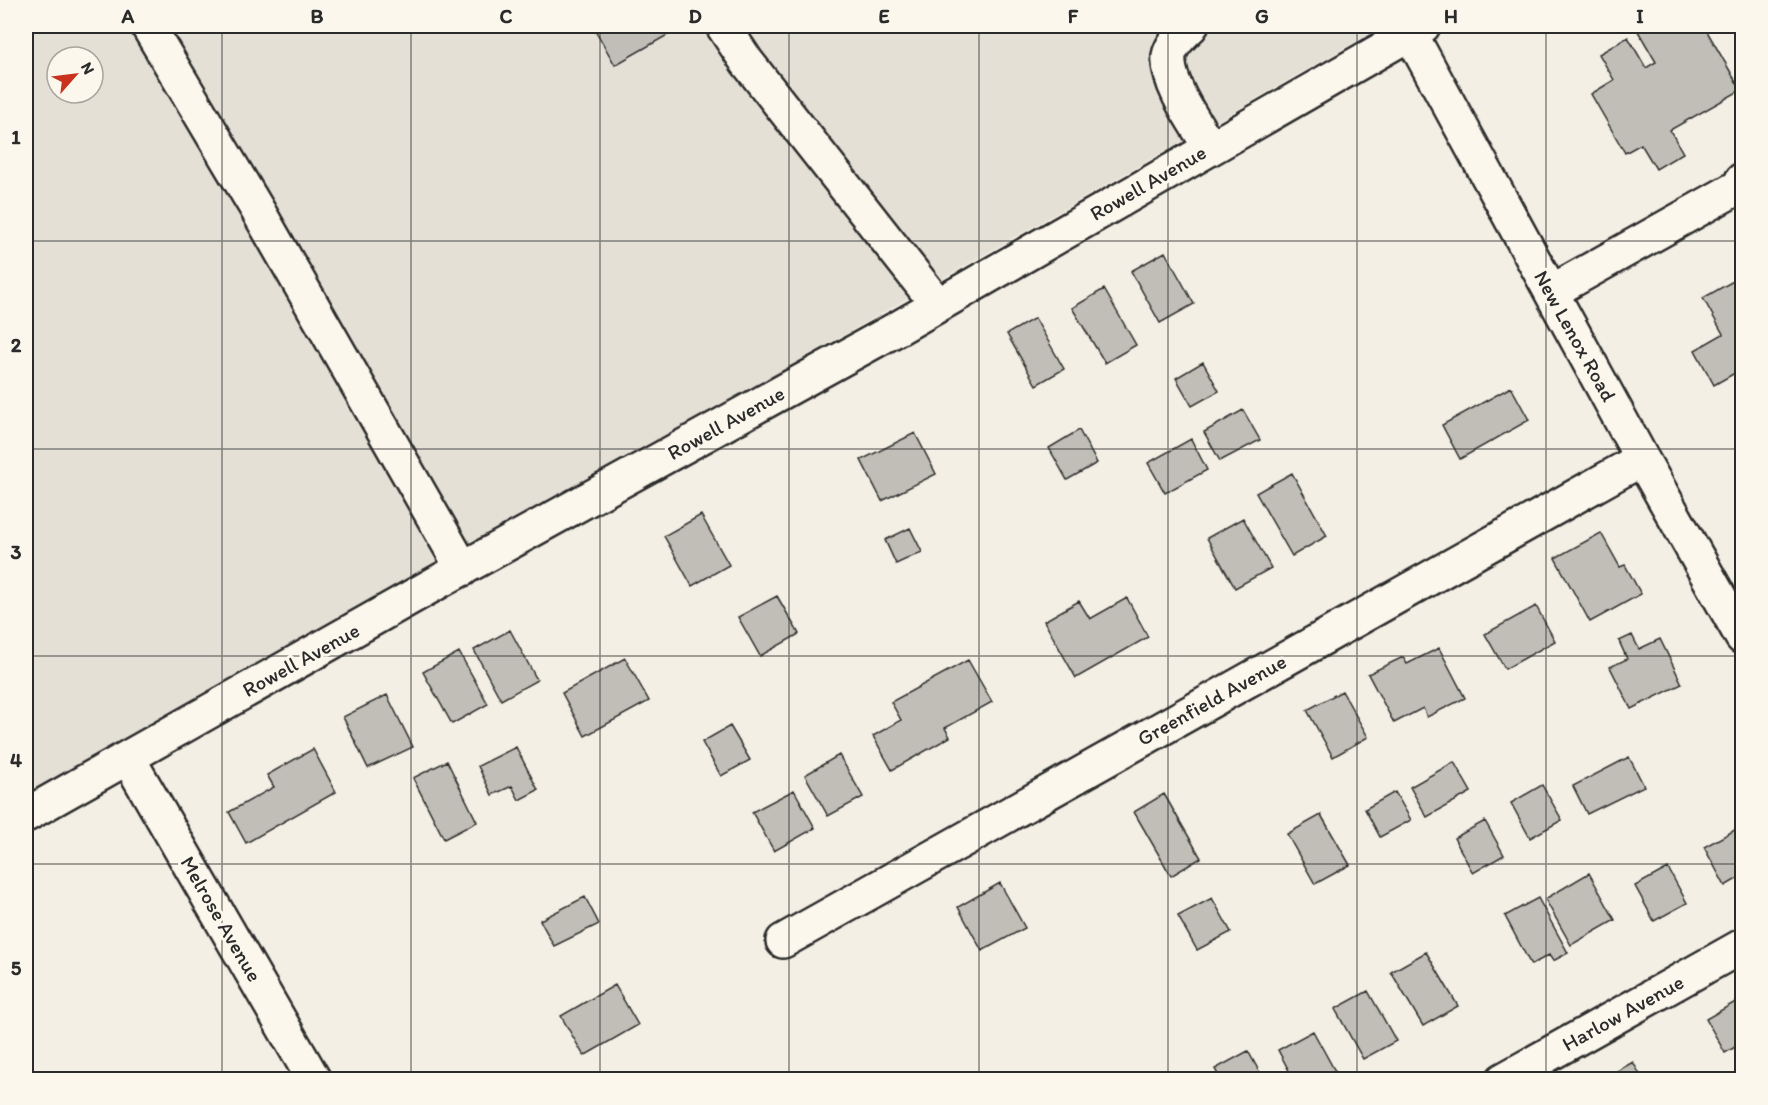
<svg xmlns="http://www.w3.org/2000/svg" width="1768" height="1105" font-family="Itim,sans-serif">
  <style>
    .built { fill: #e4e0d6; fill-rule: evenodd }
    .building { fill: #c0beb6; stroke: #2b2b2b; stroke-width: 1.5 }
    .lines { fill: none; stroke-linecap: round; stroke-linejoin: round }
    .minor-casing { stroke: #2b2b2b; stroke-width: 38 }
    .minor { stroke: #fbf7ec; stroke-width: 33 }
    .grid { fill: none; stroke: #2b2b2b; stroke-width: 1.5; stroke-opacity: 0.55 }
    .labels { text-anchor: middle; stroke-width: 6; stroke-linejoin: round; paint-order: stroke }
    .street-label { font-size: 21px; fill: #2b2b2b; stroke: #fbf7ec }
    .neatline { fill: none; stroke: #2b2b2b; stroke-width: 2 }
    .grid-label { font-size: 20px; text-anchor: middle; font-weight: bold; fill: #2b2b2b }
  </style>
  <rect width="100%" height="100%" fill="#f3efe4"/>
  <filter id="ink" filterUnits="userSpaceOnUse"><feTurbulence type="fractalNoise" baseFrequency=".0167" numOctaves="2"/><feDisplacementMap in="SourceGraphic" scale="12" xChannelSelector="R" yChannelSelector="G"/><feConvolveMatrix kernelMatrix="1 2 1 2 8 2 1 2 1" color-interpolation-filters="sRGB"/></filter>
  <g filter="url(#ink)">
    <path class="built" d="M26,26H1383L26,804ZM57,57H93V93H57Z"/>
    <path class="building" d="M593,26H676L678,29L615,65Z
      M1635,26H1704L1741,90L1670,130L1683,153L1656,169L1641,144L1625,153L1591,94L1614,80L1599,54L1628,37L1646,68L1656,62Z
      M1165,252L1194,304L1160,323L1131,271Z
      M1742,276V369L1714,385L1695,350L1723,334L1703,298Z
      M1104,289L1136,345L1105,363L1072,308Z
      M1035,318L1064,369L1036,385L1007,334Z
      M1203,362L1219,391L1192,406L1176,378Z
      M1511,387L1529,420L1460,459L1442,425Z
      M1243,410L1260,440L1220,461L1204,432Z
      M1079,430L1097,463L1067,480L1049,448Z
      M915,433L936,474L882,501L861,460Z
      M1191,439L1207,470L1165,493L1148,463Z
      M1292,473L1327,536L1292,556L1256,493Z
      M701,515L729,565L692,586L664,536Z
      M1243,518L1271,568L1235,588L1207,538Z
      M910,528L922,552L896,564L885,540Z
      M1601,533L1620,567L1625,565L1641,594L1590,622L1555,558Z
      M777,596L799,634L760,656L738,617Z
      M1127,598L1148,637L1076,678L1044,621L1079,601L1090,619Z
      M1536,606L1555,641L1505,669L1485,634Z
      M510,630L537,680L501,700L474,650Z
      M1632,635L1639,649L1660,639L1682,684L1631,709L1610,667L1627,659L1619,641Z
      M1439,648L1465,698L1427,717L1423,708L1394,723L1368,674L1403,657L1407,664Z
      M459,652L488,704L452,724L423,672Z
      M625,658L649,701L585,736L562,693Z
      M968,660L992,702L945,728L950,737L892,770L873,736L901,720L891,702Z
      M1342,691L1368,737L1333,757L1307,710Z
      M387,695L413,747L368,768L343,717Z
      M730,726L750,760L721,776L702,742Z
      M516,747L538,790L519,800L512,786L492,795L478,766Z
      M313,749L336,792L246,843L229,812L274,787L267,775Z
      M839,755L863,797L828,816L805,775Z
      M1629,757L1644,786L1587,814L1573,786Z
      M447,761L477,822L444,839L413,778Z
      M1454,762L1471,792L1427,817L1410,787Z
      M1542,785L1562,820L1530,838L1511,803Z
      M794,790L815,828L774,851L752,812Z
      M1395,792L1411,820L1380,837L1365,809Z
      M1164,794L1201,858L1171,876L1134,812Z
      M1321,815L1350,865L1315,884L1287,834Z
      M1485,821L1504,855L1473,873L1454,838Z
      M1742,826V876L1725,886L1704,847Z
      M1668,868L1687,903L1654,921L1635,886Z
      M1589,873L1615,920L1571,945L1545,899Z
      M1000,883L1025,928L982,951L958,907Z
      M585,897L599,924L554,946L540,920Z
      M1212,898L1231,932L1197,950L1178,916Z
      M1538,898L1568,953L1553,961L1549,955L1531,965L1505,916Z
      M1426,952L1458,1006L1423,1026L1391,972Z
      M615,985L638,1025L584,1056L561,1016Z
      M1368,991L1396,1041L1363,1059L1335,1009Z
      M1737,1001L1742,1011V1043L1725,1053L1706,1019Z
      M1313,1031L1336,1073L1325,1080H1294L1278,1050Z
      M1248,1051L1264,1080H1221L1215,1069Z
      M1633,1062L1643,1080H1601Z"/>
    <g class="lines">
      <defs>
        <path id="minor" d="M148,26L257,209L463,569
          M723,26L747,62L938,305
          M1191,26C1183,34 1171,44 1169,56C1166,83 1196,124 1210,147
          M1410,33L1642,459L1742,637
          M1551,292L1740,186L1742,180
          M128,758L314,1080
          M26,815L447,577L900,327L1423,26
          M783,941L1642,459
          M1503,1080L1742,946"/>
      </defs>
      <use href="#minor" class="minor-casing"/>
      <use href="#minor" class="minor"/>
    </g>
  </g>
  <path class="grid" d="M222,26V1080M411,26V1080M600,26V1080M789,26V1080M979,26V1080M1168,26V1080M1357,26V1080M1546,26V1080M26,241H1742M26,449H1742M26,656H1742M26,864H1742"/>
  <g class="labels">
    <g class="street-label">
      <text transform="translate(1148 183) rotate(-30)" y="7">Rowell Avenue</text>
      <text transform="translate(1575 336) rotate(61)" y="7">New Lenox Road</text>
      <text transform="translate(726 423) rotate(-29)" y="7">Rowell Avenue</text>
      <text transform="translate(301 660) rotate(-29)" y="7">Rowell Avenue</text>
      <text transform="translate(1212 700) rotate(-29)" y="7">Greenfield Avenue</text>
      <text transform="translate(221 919) rotate(60)" y="7">Melrose Avenue</text>
      <text transform="translate(1623 1013) rotate(-29)" y="7">Harlow Avenue</text>
    </g>
  </g>
  <rect width="1768" height="1105" fill="none" stroke="#fbf7ec" stroke-width="66"/>
  <g transform="translate(75 75) rotate(62)"><circle r="28" fill="#fbf7ec" stroke="#a8a59f" stroke-width="1.5"/>
  <path d="M0-4.5L10 22L0 15L-10 22Z" fill="#c8321e"/>
  <text y="-9" font-size="16" font-weight="bold" text-anchor="middle" fill="#2b2b2b">N</text>
  </g>
  <rect x="33" y="33" width="1702" height="1039" class="neatline"/>
  <g class="grid-label">
    <text x="128" y="23">A</text>
    <text x="317" y="23">B</text>
    <text x="506" y="23">C</text>
    <text x="695" y="23">D</text>
    <text x="884" y="23">E</text>
    <text x="1073" y="23">F</text>
    <text x="1262" y="23">G</text>
    <text x="1451" y="23">H</text>
    <text x="1640" y="23">I</text>
    <text x="16" y="144">1</text>
    <text x="16" y="352">2</text>
    <text x="16" y="559">3</text>
    <text x="16" y="767">4</text>
    <text x="16" y="975">5</text>
  </g>
</svg>
